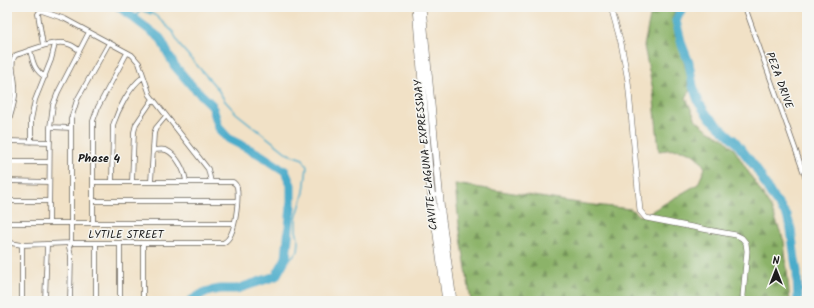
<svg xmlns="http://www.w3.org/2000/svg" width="814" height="308" font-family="Kalam,sans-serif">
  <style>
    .forest { fill: url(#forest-firs); stroke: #546842 }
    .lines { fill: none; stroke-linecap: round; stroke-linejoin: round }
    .stream { stroke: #4bacca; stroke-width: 1.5 }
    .river { stroke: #4bacca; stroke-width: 9 }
    .minor-casing { stroke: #676158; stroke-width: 5.5 }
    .tertiary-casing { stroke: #676158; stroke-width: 6 }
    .motorway-casing { stroke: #676158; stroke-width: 8 }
    .minor { stroke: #fff; stroke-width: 4 }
    .tertiary { stroke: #fff; stroke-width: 5 }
    .motorway { stroke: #fff; stroke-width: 7 }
    .labels { text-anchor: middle; stroke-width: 3; stroke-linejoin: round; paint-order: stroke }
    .street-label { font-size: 11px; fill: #1c1c1c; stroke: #f6f6f2 }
    .neighbourhood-label { font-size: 12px; font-weight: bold; fill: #1c1c1c; stroke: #f6f6f2 }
  </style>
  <defs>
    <pattern id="forest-firs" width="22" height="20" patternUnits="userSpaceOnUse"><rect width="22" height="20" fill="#8cb369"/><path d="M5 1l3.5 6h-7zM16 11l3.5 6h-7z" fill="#729156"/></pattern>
  </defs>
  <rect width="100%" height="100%" fill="#f6f6f2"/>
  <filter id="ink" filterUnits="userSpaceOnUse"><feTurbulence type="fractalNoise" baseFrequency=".025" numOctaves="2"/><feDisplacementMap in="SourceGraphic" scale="8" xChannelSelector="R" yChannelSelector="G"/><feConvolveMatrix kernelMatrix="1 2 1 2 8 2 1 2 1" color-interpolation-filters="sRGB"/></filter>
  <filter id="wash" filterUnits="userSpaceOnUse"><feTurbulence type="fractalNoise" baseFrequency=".012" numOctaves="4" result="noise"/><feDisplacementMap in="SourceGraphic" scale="16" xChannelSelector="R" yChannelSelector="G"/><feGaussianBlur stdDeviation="0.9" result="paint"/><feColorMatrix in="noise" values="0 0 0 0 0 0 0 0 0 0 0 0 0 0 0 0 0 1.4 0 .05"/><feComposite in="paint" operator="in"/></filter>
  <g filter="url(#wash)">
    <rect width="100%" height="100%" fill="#f1e1c6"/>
    <path class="forest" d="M652,7H677L672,18L689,80L690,90L686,98L696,120L708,130L723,138L734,149L771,208L784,241L790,301H471L459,225L455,184L585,204L631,209L639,216L647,214L698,184L705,168C694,148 679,148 659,151L653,90L644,46Z"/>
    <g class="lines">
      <path class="stream" d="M117,7L121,9
        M143,7L156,16L173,32L180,46L217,88L225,101L236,113L288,154L303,159L307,167L304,192L296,219V231L299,241L298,251L281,267
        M128,15L135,18L138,13L141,10L151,14"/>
      <path class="river" d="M119,7L160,38L174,65L192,86L212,105L219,128L229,139L259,154L285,171L291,185V207L286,258L276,276L237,289H220L205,292L190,301
        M684,7L678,16L676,21L682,45L689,63L693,86L699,103L708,116L735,141L756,168L772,196L787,216L791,229L795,260L797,271L798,301"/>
    </g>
  </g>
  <g filter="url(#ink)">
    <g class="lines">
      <defs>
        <path id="minor" d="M745,7L807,182
          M43,45L38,14L40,11H42L65,19L132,55L139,63L150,95L208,169L211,182
          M30,50C33,62 34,70 45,77
          M50,127L71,128
          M7,128C10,115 17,99 15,85C15,76 9,61 16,55C29,51 55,39 68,44C72,45 76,48 79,50
          M7,141L50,142
          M31,142V120L35,100L51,60L55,44
          M153,150C157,150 162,149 166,150C177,155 185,171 186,182
          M7,162H49
          M7,181L49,182
          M112,182L113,125C118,110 130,86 143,77
          M132,182L134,132L136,124L153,99
          M151,182L154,133L156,128L166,116
          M7,201H49
          M93,201H237
          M49,222L50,127L53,105L58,92L89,32
          M93,222V121L98,107L127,53
          M7,223H234
          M7,239L11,243L22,245L71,243H223C227,241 229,239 231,234C236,224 239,198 237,187C236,184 235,184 233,182H93
          M22,301V245
          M45,301L47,245
          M70,301L71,256L69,247L71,243V119L77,100L109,43
          M96,301V243
          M120,301V243
          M143,301V244"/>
        <path id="tertiary" d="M611,7L621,43L628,81L640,211L646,218L708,230L736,235L742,238L746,243L747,251L743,296L744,301"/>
        <path id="motorway" d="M416,7L430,183L446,301
          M422,7L441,212L453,301"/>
      </defs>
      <use href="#minor" class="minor-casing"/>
      <use href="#tertiary" class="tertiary-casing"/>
      <use href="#motorway" class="motorway-casing"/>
      <use href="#minor" class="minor"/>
      <use href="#tertiary" class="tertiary"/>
      <use href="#motorway" class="motorway"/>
    </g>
  </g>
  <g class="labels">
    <g class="street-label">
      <text transform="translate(780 80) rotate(70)" y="4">PEZA DRIVE</text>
      <text transform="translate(425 155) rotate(-96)" y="4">CAVITE–LAGUNA EXPRESSWAY</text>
      <text x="126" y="238">LYTILE STREET</text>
    </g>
    <g class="neighbourhood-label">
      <text x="99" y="162">Phase 4</text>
    </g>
  </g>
  <rect width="814" height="308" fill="none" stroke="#f6f6f2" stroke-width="24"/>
  <g transform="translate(776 270)" stroke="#f6f6f2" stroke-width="3" paint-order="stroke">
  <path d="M0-3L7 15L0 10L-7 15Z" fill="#1c1c1c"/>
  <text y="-6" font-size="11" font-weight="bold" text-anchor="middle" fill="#1c1c1c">N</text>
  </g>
</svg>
